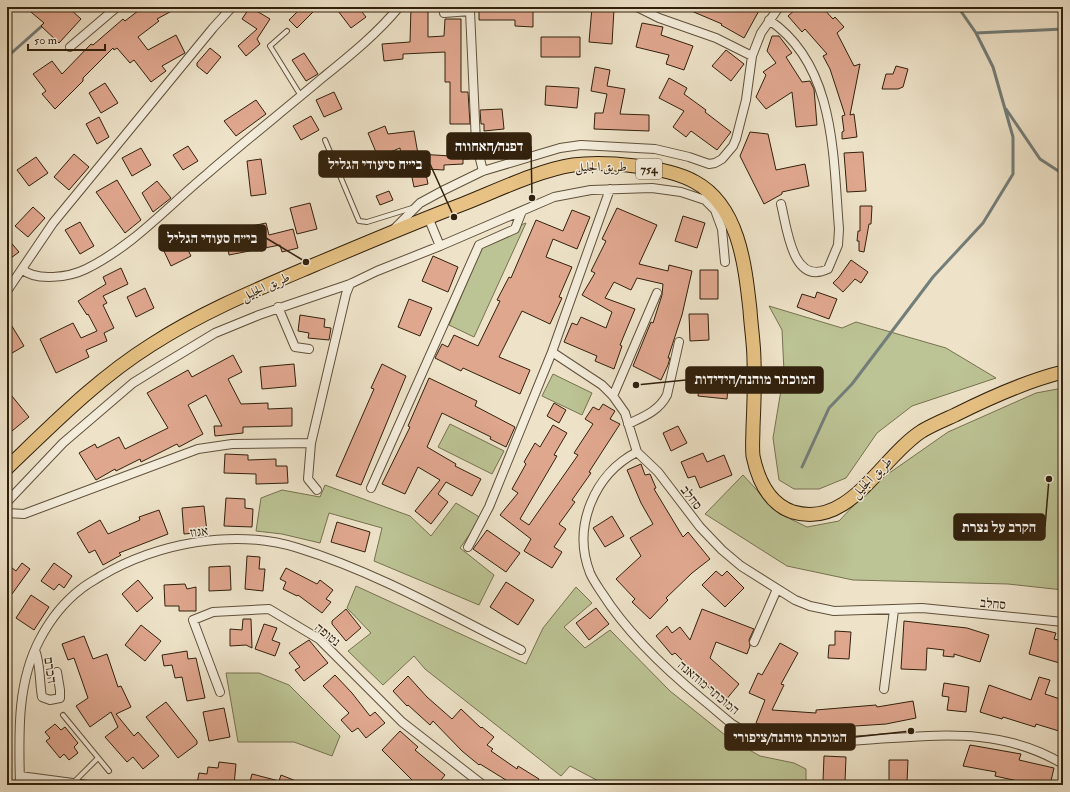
<svg xmlns="http://www.w3.org/2000/svg" width="1070" height="792" font-family="'IM FELL Double Pica',Amiri,'Frank Ruhl Libre',serif">
  <style>
    .green { fill: #bcc394; stroke: #767250 }
    .lines { fill: none; stroke-linecap: round; stroke-linejoin: round }
    .stream { stroke: #737d79; stroke-width: 3 }
    .building { fill: #e0a78f; stroke: #31200c }
    .service-casing { stroke: #60513b; stroke-width: 6 }
    .minor-casing { stroke: #60513b; stroke-width: 10 }
    .primary-casing { stroke: #31200c; stroke-width: 15 }
    .service { stroke: #f4eddc; stroke-width: 4 }
    .minor { stroke: #f4eddc; stroke-width: 8 }
    .primary { stroke: #e7c284; stroke-width: 13 }
    .labels { text-anchor: middle; stroke-width: 3; stroke-linejoin: round; paint-order: stroke }
    .shield { fill: #f4eddc; stroke: #6c5e4a; stroke-width: 1 }
    .shield-label { font-size: 12px; font-weight: bold; fill: #31200c }
    .street-label { font-size: 13px; fill: #31200c; stroke: #f4eddc }
    .leader { fill: none; stroke: #31200c; stroke-width: 1.5 }
    .callout-dot { fill: #31200c; stroke: #f4eddc; stroke-width: 1.5 }
    .callout { fill: #31200c; stroke: #31200c; stroke-width: 1.5 }
    .callout-label { font-size: 14px; text-anchor: middle; font-weight: bold; fill: #fff }
  </style>
  <rect width="100%" height="100%" fill="#eee3c9"/>
  <filter id="stains"><feTurbulence type="fractalNoise" baseFrequency=".005" numOctaves="4"/><feColorMatrix values="0 0 0 0 .2 0 0 0 0 .09 0 0 0 0 .02 0 0 0 .5 -.17"/></filter>
  <radialGradient id="worn" r=".72"><stop offset=".6" stop-color="#630" stop-opacity="0"/><stop offset="1" stop-color="#630" stop-opacity=".3"/></radialGradient>
  <path class="green" d="M526,223L474,337L449,325L486,238Z
    M769,306L842,328L856,322L946,348L996,378L912,406L877,433L846,478L819,489H794L779,480L773,438L784,372L782,330Z
    M553,374L592,393L582,415L542,396Z
    M1063,388V590L1008,584L853,580L787,566L705,514L743,475L778,513L807,527L839,521L875,483L948,432L1036,393Z
    M450,424L504,451L492,474L438,447Z
    M325,485L410,516L431,536L456,503L481,518L460,548L494,575L479,605L374,561L382,528L329,513L320,543L282,534L256,531L261,498L282,490L320,497Z
    M356,586L526,664L543,628L576,587L592,603L564,627L585,648L610,630L670,691L730,739L760,756L794,763L806,769V785H606L570,766L561,776L425,669L414,656L383,685L348,651L371,633L347,608Z
    M226,673H259L289,685L340,736L332,756L294,742H238Z"/>
  <g class="lines">
    <path class="stream" d="M976,33L1063,29
      M7,57L43,25
      M1006,109L1040,159L1063,174
      M802,467L829,408L852,384L933,277L983,223L1013,174V137L993,67L976,33L958,7"/>
  </g>
  <path class="building" d="M25,7H68L81,19L59,43L41,26L44,23Z
    M143,7H179L157,19L159,21L138,37L148,50L176,35L185,53L162,66L166,71L151,82L134,60L130,63L117,48L114,50L113,48L83,78V81L55,109L42,94L46,91L33,74L52,61L62,74L91,44L93,45L123,19L125,21Z
    M250,7L270,19L257,39L260,44L246,56L238,46L257,29L242,19Z
    M302,7H318L297,28L289,20Z
    M335,7H358L366,17L351,28Z
    M411,7H428V37L444,36L445,19H461V92H468L470,124H450V82H445V52L403,54V59L384,61L382,44L410,42Z
    M479,7H533V27L515,26V20H479Z
    M592,7L614,9L612,44L589,42Z
    M682,7H761L744,38L721,25L722,24Z
    M798,7H822L833,19L835,17L844,27L837,33L854,66L860,64L850,115L854,114L857,137L842,139V132L844,131L842,116L845,115L830,69L823,56L827,54L805,29L802,32L788,16Z
    M642,23L663,27L661,35L693,46L684,70L666,64L669,55L636,47Z
    M772,36H779L792,53L786,57L802,82L810,81L814,89L817,125L796,127L792,92L766,109L756,97L766,75L763,72L776,63L767,51Z
    M541,37H580V57H541Z
    M210,48L221,57L207,74L197,66V63Z
    M726,50L744,64L731,81L712,66Z
    M304,53L318,74L306,81L292,60Z
    M896,66L908,69L903,87L898,89H882L886,74H893Z
    M595,67L610,70L607,86L625,89L620,114L649,115V131L594,129L595,113H603L607,94L591,91Z
    M669,78L687,88L684,94L706,110L705,112L731,132L717,150L691,131L686,137L673,127L684,111L659,98Z
    M105,83L118,103L101,113L89,93Z
    M546,86L579,88L577,108L545,105Z
    M334,92L342,109L324,117L316,100Z
    M256,100L266,114L236,136L224,121Z
    M502,109L504,129L484,131V124H481L480,110Z
    M311,116L319,130L301,140L293,126Z
    M99,117L109,137L97,144L86,124Z
    M385,126L388,134L414,131L418,154L451,156V140H463V146H469V159H463V164L444,165V170L425,169L428,184L414,187L407,154L401,155L400,148L378,157L368,133Z
    M750,132L768,134L776,170L805,164L809,186L782,192V194L764,204L740,156Z
    M188,146L198,161L183,170L173,155Z
    M141,148L151,165L132,176L122,158Z
    M863,152L866,191L847,192L844,153Z
    M74,154L89,167L69,190L54,177Z
    M36,157L48,173L29,186L17,170Z
    M261,159L266,194L251,196L247,161Z
    M117,180L141,220L125,233L96,192Z
    M157,181L171,198L153,212L142,193Z
    M389,191L393,200L380,205L376,196Z
    M310,203L317,229L297,234L290,208Z
    M860,206H872L871,224H869L864,252L859,251V241H857L858,231H860Z
    M33,207L45,218L28,237L15,226Z
    M617,208L657,225L639,264L668,271L669,265L692,271L682,315L668,358H670L668,365L661,380L633,366L651,322L653,323L662,295L663,284L637,278L631,290L614,282L605,298L635,309L620,345L622,346L614,369L595,361L597,356L564,342L572,323L577,325L581,317L606,328L612,312L582,295L595,273L591,271L606,241L602,239Z
    M572,210L590,217L577,249L553,239L546,257L572,267L559,297L562,298L550,324L522,311L499,357L530,370L520,394L463,368L461,371L435,358L442,344L448,347L454,335L478,346L500,301L497,300L509,277L511,278L536,220L563,231Z
    M683,216L705,223L697,248L675,241Z
    M80,222L94,246L80,254L65,230Z
    M266,223L269,235L293,229L298,248L282,252L280,245L229,255L226,233L248,230L247,227Z
    M7,238L19,252L7,261Z
    M183,240L191,256L171,266L163,249Z
    M433,256L458,267L448,292L422,281Z
    M851,260L868,272L861,283L855,279L843,292L833,283L839,277Z
    M121,268L128,284L103,296L107,303L103,305L114,328L104,333L107,341L86,350L89,357L56,373L40,339L73,323L81,338L97,331L88,314L87,315L78,301L106,284L103,277Z
    M700,270H718V299H700Z
    M145,288L154,308L136,317L127,297Z
    M817,292L837,299L829,319L797,307L802,294L815,298Z
    M409,299L432,308L420,336L398,327Z
    M689,314H708L709,340L690,341Z
    M300,315L325,319L324,327L331,328L329,340L308,338L309,333L298,331Z
    M7,318L24,346L7,356Z
    M233,355L242,372L228,379L241,404L268,403V409L292,408V426L243,427V433L215,436L214,426H222L206,395L188,405L203,434L179,447L177,444L141,462L140,459L116,471L115,469L96,480L79,453L95,444L97,448L119,437L125,449L168,428L147,393L188,370L192,377Z
    M294,364L296,386L262,389L260,367Z
    M382,364L406,376L361,485L336,476L374,389L371,388Z
    M710,373L729,375L727,399L698,396L700,379L709,380Z
    M429,378L477,401L475,406L515,427L506,447L490,439L491,437L442,413L427,447L456,464L455,466L481,479L472,496L446,482L438,494L448,502L431,524L415,511L440,480L418,467L405,494L382,484L410,427L408,426Z
    M7,390L29,417L12,431L7,425Z
    M554,403L566,410L559,423L547,416Z
    M603,404L615,411L610,419L620,424L589,472L591,473L572,500L575,502L559,524L566,529L554,547L562,552L552,568L524,551L531,539L500,515L518,493L512,489L526,464L524,462L535,443L540,447L553,425L567,433L554,455L557,456L520,519L529,525L578,455L574,453L593,424L585,419L593,407L599,410Z
    M678,426L687,443L671,451L663,433Z
    M703,453L707,462L724,455L732,475L700,488L695,476L688,478L681,462Z
    M225,454L248,455V460L276,459V466H287L288,483L256,484V474L224,473Z
    M641,464L645,475L650,474L656,488L654,489L683,537L688,532L710,559L692,573L666,598L668,600L650,619L632,602L635,599L616,579L641,556L630,538L653,524L641,503L627,470Z
    M226,498L245,499V508L253,509L252,527L224,526Z
    M204,506L207,532L184,534L182,508Z
    M159,510L168,534L119,553L121,555L103,565L95,550L89,553L77,533L100,520L108,534L140,520L139,517Z
    M612,516L624,536L605,547L593,528Z
    M337,522L370,532L365,552L331,542Z
    M487,530L520,553L506,572L473,549Z
    M247,556L260,557L259,569H265L263,591L245,589Z
    M22,563L30,569L12,594L7,591V564L16,571Z
    M54,563L72,576L64,588L59,584L54,590L41,581Z
    M230,566L231,590L209,591V567Z
    M286,568L317,584L320,580L333,590L326,599L331,602L322,613L298,595L297,596L283,589L286,582L280,579Z
    M716,571L722,576L727,571L744,588L725,607L702,585Z
    M138,580L153,598L137,612L122,594Z
    M506,582L534,600L518,625L490,607Z
    M185,584L187,589L196,587V611H179V606H165L164,585Z
    M31,595L49,607L34,630L16,618Z
    M596,608L609,624L589,640L576,623Z
    M346,609L361,628L346,641L332,624V621Z
    M702,609L754,629L749,640L750,646L747,654L716,642L710,658L739,684L725,701L708,687L675,653L672,655L656,636L667,626L672,633L680,627L690,640Z
    M243,619H251L252,648L246,645L230,646V629L242,630Z
    M904,621L967,628L989,635L980,662L954,654V657L943,656L944,650L927,648L926,670L901,669Z
    M264,624L277,628L272,640L280,643L275,656L255,649Z
    M141,625L161,641L145,661L125,645Z
    M1036,628L1056,633L1054,639L1063,641V664L1029,654Z
    M835,631L851,632L849,659L828,658L829,645H835Z
    M84,636L93,659L107,654L118,687L121,686L131,707L116,714L134,736L138,732L159,756L143,769L133,757L127,762L105,737L118,727L111,712L90,727L76,706L88,698L74,658L68,660L62,644Z
    M309,640L328,663L304,681L295,670L300,667L289,653Z
    M780,643L798,653L781,684L784,685L772,710L816,713V710L876,705L877,707L913,701L916,718L886,724L809,729V733L777,731L756,723L765,700L749,693L758,673L762,675Z
    M187,651L188,659L196,658L205,698L187,701L182,677L175,678L172,665L164,666L162,655Z
    M335,675L352,693L370,716L375,712L385,723L366,738L358,728L352,732L341,720L349,713L323,686Z
    M408,676L427,697L452,719L461,709L481,728L482,727L494,737L487,745L493,749L491,751L517,769L518,766L539,779L536,785H514L480,764L479,765L462,751L433,721L430,725L408,705L407,706L393,691Z
    M1039,677L1050,680L1045,694L1063,700V721L1059,731L1036,724L1035,727L1003,717L1002,719L980,712L989,685L1031,700Z
    M944,683L969,687L966,712L947,710L949,697L942,696Z
    M166,702L197,741V744L178,758L146,717Z
    M224,708L230,737L209,741L203,712Z
    M55,724L61,730L65,727L78,743L74,747L78,753L69,760L64,754L60,758L46,741L50,738L45,732Z
    M400,731L418,747L415,750L445,775L437,785H433L428,781L425,785H417L382,750Z
    M970,745L1021,754L1019,760L1054,768L1050,785H1026L1027,783L995,776L996,772L963,766Z
    M824,756L846,757L845,782L823,781Z
    M889,760H908L907,782H889Z
    M219,762L236,764L234,785L197,784L199,773L207,774L208,767L218,768Z
    M252,774L279,781L281,775L306,785H249Z"/>
  <g class="lines">
    <defs>
      <path id="service" d="M287,31L270,46L301,96
        M325,140L359,221L367,222L412,208
        M63,715L109,771
        M73,783L98,758"/>
      <path id="minor" d="M637,7L659,18L716,38L752,56
        M444,13L470,11L476,143L483,171
        M769,20C836,65 833,157 839,229L838,245L828,269C792,286 787,227 781,204
        M70,47L117,7
        M428,217L440,246L554,197L591,190L652,188L681,192L705,200L715,210L722,229L725,262
        M395,228L420,203L444,190L483,171L560,148L581,145L655,149L689,157L709,164L715,163L722,159L733,146L736,139L746,100L752,56L761,33L779,7
        M22,269C36,282 70,277 86,269C133,246 167,207 207,174C244,142 283,111 321,79C348,57 377,34 399,7
        M7,291L53,223L213,28L232,7
        M278,307L295,347L309,349
        M552,352L610,189
        M613,396L657,293
        M628,424C643,417 659,411 667,395L679,342
        M637,452C594,474 572,527 590,573C593,580 598,587 602,593C628,634 664,668 702,699C712,707 722,716 732,724C750,736 770,742 792,745C825,743 858,740 892,738C954,734 1007,731 1063,764
        M371,488L479,245L515,229L522,211
        M317,490L308,479L311,443L346,294L350,284
        M7,502L63,443L133,383L162,365L215,333L259,315L350,284L377,271L440,246
        M7,513L24,514L198,449L232,444L311,443
        M468,547L489,507L552,352L602,385L613,396L625,413L637,452L658,472L700,527L722,550L741,566L795,600L810,606L834,611L922,608L1063,622
        M754,642L777,589
        M35,650C41,666 39,680 42,697L50,700L60,698V690L57,672
        M884,689L894,610
        M220,692L193,620L213,612L269,609L319,639L402,722L483,785
        M20,776L88,785
        M20,785C19,737 16,684 40,639C50,620 64,602 81,589C87,584 95,580 101,576C157,543 235,528 298,548C376,572 449,614 521,650"/>
      <path id="primary" d="M7,468C53,424 97,379 151,345C202,312 258,289 314,265C364,244 413,223 463,204C496,191 539,170 573,165C604,161 667,166 695,182C739,206 745,265 750,310C751,327 754,344 754,361C755,383 754,405 753,427C753,436 752,447 753,456C758,480 769,504 793,512C850,529 881,457 922,431C932,425 944,420 955,415C989,398 1026,381 1063,372"/>
    </defs>
    <use href="#service" class="service-casing"/>
    <use href="#minor" class="minor-casing"/>
    <use href="#primary" class="primary-casing"/>
    <use href="#service" class="service"/>
    <use href="#minor" class="minor"/>
    <use href="#primary" class="primary"/>
  </g>
  <g class="labels">
    <rect class="shield" x="636" y="159" width="26" height="20" rx="3"/>
    <g class="shield-label">
      <text x="649" y="173">754</text>
    </g>
    <g class="street-label">
      <text x="601" y="171">طريق الجليل</text>
      <text transform="translate(265 286) rotate(-24)" y="5">طريق الجليل</text>
      <text transform="translate(871 477) rotate(-45)" y="5">طريق الجليل</text>
      <text transform="translate(692 497) rotate(52)" y="5">סחלב</text>
      <text transform="translate(199 531) rotate(-7)" y="5">אגוז</text>
      <text transform="translate(993 603) rotate(5)" y="5">סחלב</text>
      <text transform="translate(328 634) rotate(39)" y="5">נטופה</text>
      <text transform="translate(51 670) rotate(82)" y="5">הכרם</text>
      <text transform="translate(709 687) rotate(40)" y="5">המוכתר מוהאנה</text>
    </g>
  </g>
  <path class="leader" d="M532 198L531 146M454 217L430 164M306 262L266 238M636 385L686 380M1049 479L1045 527M911 731L855 737"/>
  <g class="callout-dot">
    <circle cx="532" cy="198" r="4"/>
    <circle cx="454" cy="217" r="4"/>
    <circle cx="306" cy="262" r="4"/>
    <circle cx="636" cy="385" r="4"/>
    <circle cx="1049" cy="479" r="4"/>
    <circle cx="911" cy="731" r="4"/>
  </g>
  <g class="callout">
    <rect x="447" y="133" width="84" height="26" rx="4"/>
    <rect x="319" y="151" width="111" height="26" rx="4"/>
    <rect x="159" y="225" width="107" height="26" rx="4"/>
    <rect x="686" y="367" width="137" height="26" rx="4"/>
    <rect x="954" y="514" width="91" height="26" rx="4"/>
    <rect x="725" y="724" width="130" height="26" rx="4"/>
  </g>
  <g class="callout-label">
    <text x="489" y="151">דפנה/האחווה</text>
    <text x="375" y="169">בי״ח סיעודי הגליל</text>
    <text x="212" y="243">בי״ח סעודי הגליל</text>
    <text x="755" y="384">המוכתר מוהנה/הידידות</text>
    <text x="999" y="532">הקרב על נצרת</text>
    <text x="790" y="742">המוכתר מוהנה/ציפורי</text>
  </g>
  <rect width="1070" height="792" fill="none" stroke="#eee3c9" stroke-width="24"/>
  <rect x="8" y="8" width="1054" height="776" fill="none" stroke="#31200c" stroke-width="2"/>
  <rect x="12" y="12" width="1046" height="768" fill="none" stroke="#31200c"/>
  <path d="M28 44v6h77v-6" fill="none" stroke="#31200c" stroke-width="2"/>
  <text x="34" y="44" font-size="12" fill="#31200c" stroke="#f4eddc" stroke-width="3" paint-order="stroke">50 m</text>
  <rect width="100%" height="100%" filter="url(#stains)"/>
  <rect width="100%" height="100%" fill="url(#worn)"/>
</svg>
